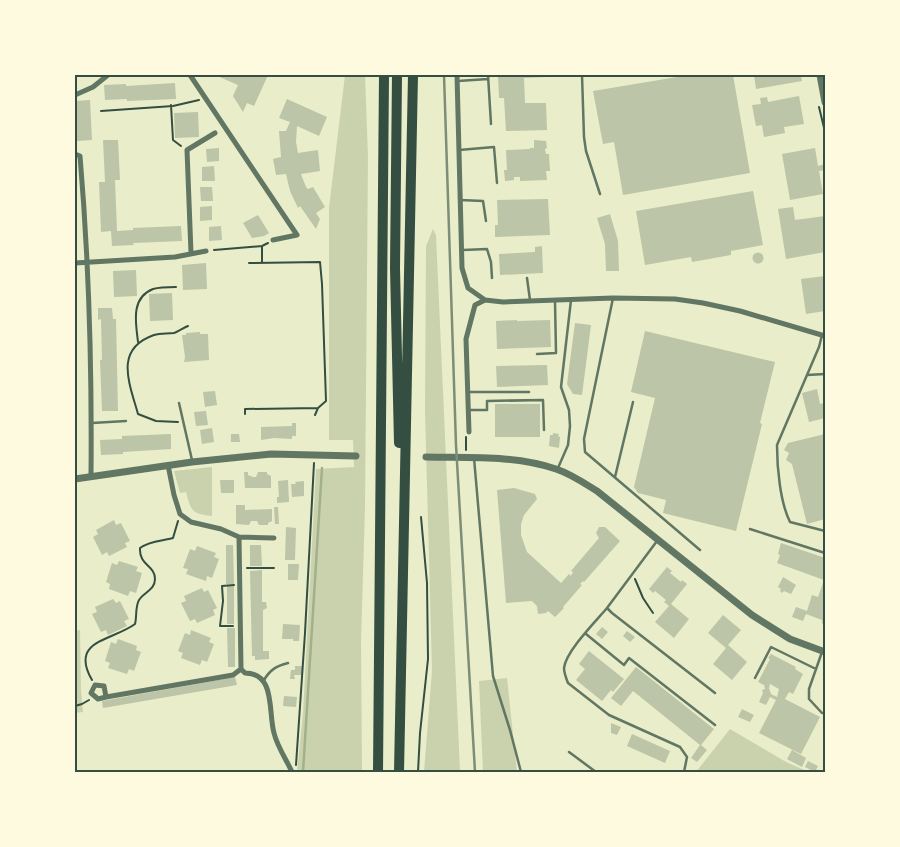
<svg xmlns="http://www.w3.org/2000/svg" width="900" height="847" font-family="Inter,sans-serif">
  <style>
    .green { fill: #cad2ad }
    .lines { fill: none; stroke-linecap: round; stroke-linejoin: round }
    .stream { stroke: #a3b18a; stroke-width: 2.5 }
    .building { fill: #bcc5a7; fill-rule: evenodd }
    .path { stroke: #344e41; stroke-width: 2 }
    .service { stroke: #617663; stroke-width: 2.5 }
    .minor { stroke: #617663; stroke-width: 5 }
    .tertiary { stroke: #617663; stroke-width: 7 }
    .motorway { stroke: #344e41; stroke-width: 10 }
    .rail { stroke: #7c8e77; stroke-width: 2.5 }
    .neatline { fill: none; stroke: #344e41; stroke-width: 2 }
  </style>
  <rect width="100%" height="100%" fill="#e9edc9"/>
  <path class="green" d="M345,75H365L368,157L365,507L361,641L362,772H297L303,713L316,469L354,467L353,440H329V208Z
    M433,229L436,235L460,772H424L432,671L425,411L426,246Z
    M212,467V516C192,514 191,511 186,492L180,493L174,471Z
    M80,630L81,690L83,712L75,713V631Z
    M507,678L517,772H483L479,681Z
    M730,729L786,762L809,772H696Z"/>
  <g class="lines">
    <path class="stream" d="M303,772L322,468"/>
  </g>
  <path class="building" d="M215,75H268L254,106L247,103L243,112L233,96L238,85Z
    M498,75H547V77L524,78L525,103H546L547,130L506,131L504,98H499Z
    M689,75H733L750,173L623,195L614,142L603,144L593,91Z
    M754,75H801L802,81L756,89Z
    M175,83L176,99L127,101V99L105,100L104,85L126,84V86Z
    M799,96L804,124L784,127L785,133L764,137L762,125L756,126L752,105L761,104L760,98L767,97L768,102Z
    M287,99L327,117L319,136L297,126L296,142L298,153L318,150L320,171L301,174L306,187L308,189L313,187L325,207L316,213L320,219L316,229L300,206L298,208L290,191L286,174L276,175L273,159L281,157L279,131H286L290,122L279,118Z
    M90,100L92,140L77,141L75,101Z
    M198,112L199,137L175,138L174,113Z
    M103,140H118L120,180H115L117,231L133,230V228L181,226L182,241L133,243L134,245L112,246L111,231L101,232L99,182H105Z
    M534,140L546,141L547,148L545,149L546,154H549L550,171H546L547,180L520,181V177H514V180L505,181L504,170H507L506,150L530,149V148H534Z
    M219,148V161L207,162L206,149Z
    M815,148L818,166L825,164V170L819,171L823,194L790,200L782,154Z
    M214,166L215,181H202V167Z
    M200,187H212L213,201H201Z
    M753,191L763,245L731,251V255L692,262L691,257L645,265L636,211Z
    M548,199L550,235L495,237V225H498L497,200Z
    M212,206V220L200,221V207Z
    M793,207L795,220L825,216V252L786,259L778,209Z
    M610,214L618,241L619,271H606L605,244L597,218Z
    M258,215L269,233L264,236L252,238L243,223Z
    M221,226L222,240L209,241V227Z
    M542,246L543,273L500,275L499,254L535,252V247Z
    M752.5 258a5.5 5.5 0 1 1 11 0a5.5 5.5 0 1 1-11 0Z
    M206,263L207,289L183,290L182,265Z
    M136,270L137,296L114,297L113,271Z
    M825,276V311L806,314L801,279Z
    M172,293L173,320L150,321L149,294Z
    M98,308H112L113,319H116L118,411H102L100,360H102L101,319L98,320Z
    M517,320V321L550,320L551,347L497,349L496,321Z
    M575,323L591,325L582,395L573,394L567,384Z
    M645,331L775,362L760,423L762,424L736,531L663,513L666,500L638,493L634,487L655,398L631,392Z
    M200,332V334H208L209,360L184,362L185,357L182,335H186V333Z
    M547,365L548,385L497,387L496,366Z
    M817,389L820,404L825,403V418L809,422L802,393Z
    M215,391L217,405L205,407L203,392Z
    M495,404H540V437H495Z
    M206,411L208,425L196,426L194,412Z
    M292,423H296V436H292V439L274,438L261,440V427L292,426Z
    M212,428L214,442L202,444L200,430Z
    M553,433L559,434L558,436L560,437L559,448L549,446L550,435H553Z
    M171,434V449L123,452V454L101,455L100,440L122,439V436Z
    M231,434H239L240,442H231Z
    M825,434V519L807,524L792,464L786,460L789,453L784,450L788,443Z
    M244,472H248V475L253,477H256L258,472H267V474L271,476V488H245Z
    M220,480H234V493H221Z
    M288,480L289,502L277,503V497H279L278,481Z
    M304,481V496L292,497L291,484H296L295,482Z
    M514,488L535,494L537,499L524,515L521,524V535L527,552L561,583L569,574L571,576L573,572L571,571L599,538L596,533L599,527H605L620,541L584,582L583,581L580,584L582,585L563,607L564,608L555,617L548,611L546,613L538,614L537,606L532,601L506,603L497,490Z
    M236,505H245V510L272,509V521L268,523V525H259L257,521H251L249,525L236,524Z
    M274,507H278L279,524H275Z
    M114,520L116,525L121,523L130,541L125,543L127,547L109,556L107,552L102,555L93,537L98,534L96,530Z
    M286,527L296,528L295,560H285Z
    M781,543L825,558V626L822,623V620L806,614L803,621L792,617L796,607L807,611L812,595L818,597L824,580L777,563L780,555L778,554Z
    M226,545H233L234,584H226Z
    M250,545H261L262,566H250Z
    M197,546L216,553L214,557L219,559L212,578L207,576L206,581L186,574L188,569L183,568L190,549L195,551Z
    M119,561L138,567L136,571L142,573L136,593L130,591L128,596L109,589L110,584L106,582L112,563L117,565Z
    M288,564H299L298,580H288Z
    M667,567L672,571L670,573L681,582L682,580L687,584L671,604L689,619L674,638L655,622L669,606L664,602L666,600L655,591L653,593L649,589Z
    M262,570V602H266L267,608L263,610V651H269V659L255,660V656H252L250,571Z
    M783,577L796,585L791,594L784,591L782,593L780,591L781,589L778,587Z
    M227,586H234V624H227Z
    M202,588L204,592L208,590L217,608L213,610L215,615L197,623L195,619L190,621L181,603L186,601L184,596Z
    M113,599L116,603L120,601L129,619L124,621L127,626L108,635L106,630L101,632L92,614L97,612L95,607Z
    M723,615L741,630L728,645L747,662L732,680L713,664L726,648L708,633Z
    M283,624L300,625L299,641H293V639H282Z
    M602,627L608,632L602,639L596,634Z
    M227,628H235V667H228Z
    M191,630L211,638L209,642L214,644L207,662L202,660L200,665L181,658L183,653L178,651L185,633L190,635Z
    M627,631L635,637L630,642L623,636Z
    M118,639L137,646L136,650L141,652L134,671L129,669L127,674L108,668L110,663L105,661L111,642L116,644Z
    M589,651L624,679L613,692L611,690L602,701L576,680L585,669L579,664Z
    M771,654L796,667L795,669L803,674L793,694L789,692L785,699L820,717L801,754L759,733L776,700L770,697L766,705L759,702L763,693L762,690L765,689L764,685L758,682L770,659L768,658ZM770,684L779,689L777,697L771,694L769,688Z
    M295,666H303V675H294L295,679H290L291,670H295Z
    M636,667L714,729L701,745L707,750L697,762L691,758L700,745L633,691L621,706L611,698Z
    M235,677L237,685L103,708L102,701Z
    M284,696L297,697L296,707L283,706Z
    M742,709L754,715L750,722L738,717Z
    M611,723L621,727L617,735L611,733Z
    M632,734L670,751L665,763L627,746Z
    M792,750L806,758L802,767L787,759Z
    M808,761L818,766L815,772L805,767Z"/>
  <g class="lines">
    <path class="path" d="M171,105L173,140L181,146
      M819,107L825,132
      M101,111L173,106L199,100
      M214,250L262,246L268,243
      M262,262V247
      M249,263L320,262L322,284L326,401L318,408L315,415
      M138,342C136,324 130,298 153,289C160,287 169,287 176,287
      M245,414V409L318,408
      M178,422L156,421L138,414C129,382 114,349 154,335C161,333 167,334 174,333C178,332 183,328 188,326
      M466,437V450
      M247,568H274
      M635,579L643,598L653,613
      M233,626H220L223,601L222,586L234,585
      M92,680C69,640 112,641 135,624C137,617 135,607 139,600C144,592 155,590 155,579C155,565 139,566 140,548C149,541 162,541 173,538L178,521
      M75,706L82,704L89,700
      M296,765L305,633L314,463
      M418,772L420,733L428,659L427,583L421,517"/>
    <path class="service" d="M488,75L491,124
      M582,75L584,137L586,151L600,194
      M458,81L488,79
      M459,150L494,147L497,183
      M460,200L483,201L486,221
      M463,250L487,249L491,262L492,278
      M527,278L530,300
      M613,298L584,439L585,452L700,550
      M822,335L819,347L777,445C777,467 780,502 790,522L825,531
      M537,354L556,353L555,301
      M807,375L825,374
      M468,392H529
      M179,403L192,460
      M469,410H487V401L543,400L544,430
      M92,423L126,421
      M474,458L493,676L510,730L521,772
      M558,468L568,445L570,426L569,410L561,387L571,300
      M615,477L633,402
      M750,529L825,553
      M657,541L607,608L612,613L715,693
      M607,608C596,621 566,651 564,668C564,673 566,678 568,683L609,715L680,747L687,757L684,772
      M586,634L624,665L629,658L715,725
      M755,678L771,647L816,669
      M264,680C270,670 276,666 288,663
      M822,713L809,699V689L822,652
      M569,752L596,772"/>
    <path class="minor" d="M190,75L297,235L273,240
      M457,75L462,268L468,288L485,300L503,302L613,298L675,299L703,303L740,311L825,336
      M75,95L93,87L108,75
      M75,154L80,156C89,262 92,369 91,476
      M191,253L187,150L215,133
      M75,263L175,257L206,251
      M469,432L466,339L475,305L485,300
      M239,537L274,538
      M241,669L245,673C276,673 268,712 274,733C277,746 286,759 292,772
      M106,697L104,686L95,685L91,693L98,699L106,697L233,675L241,669L239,537L221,529L191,522L180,514L174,495L168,465"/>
    <path class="tertiary" d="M820,75L825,102
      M426,457C469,458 514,455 556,469C571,474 584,483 597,491L752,615L790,639L825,652
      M75,479L192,462L271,454L356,456"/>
    <path class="motorway" d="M397,75L395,268L399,443
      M378,772L384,75
      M399,772L413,75"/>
    <path class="rail" d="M444,75L456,445L475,772"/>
  </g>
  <rect width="900" height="847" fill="none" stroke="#fefae0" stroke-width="152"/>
  <rect x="76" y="76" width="748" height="695" class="neatline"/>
</svg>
